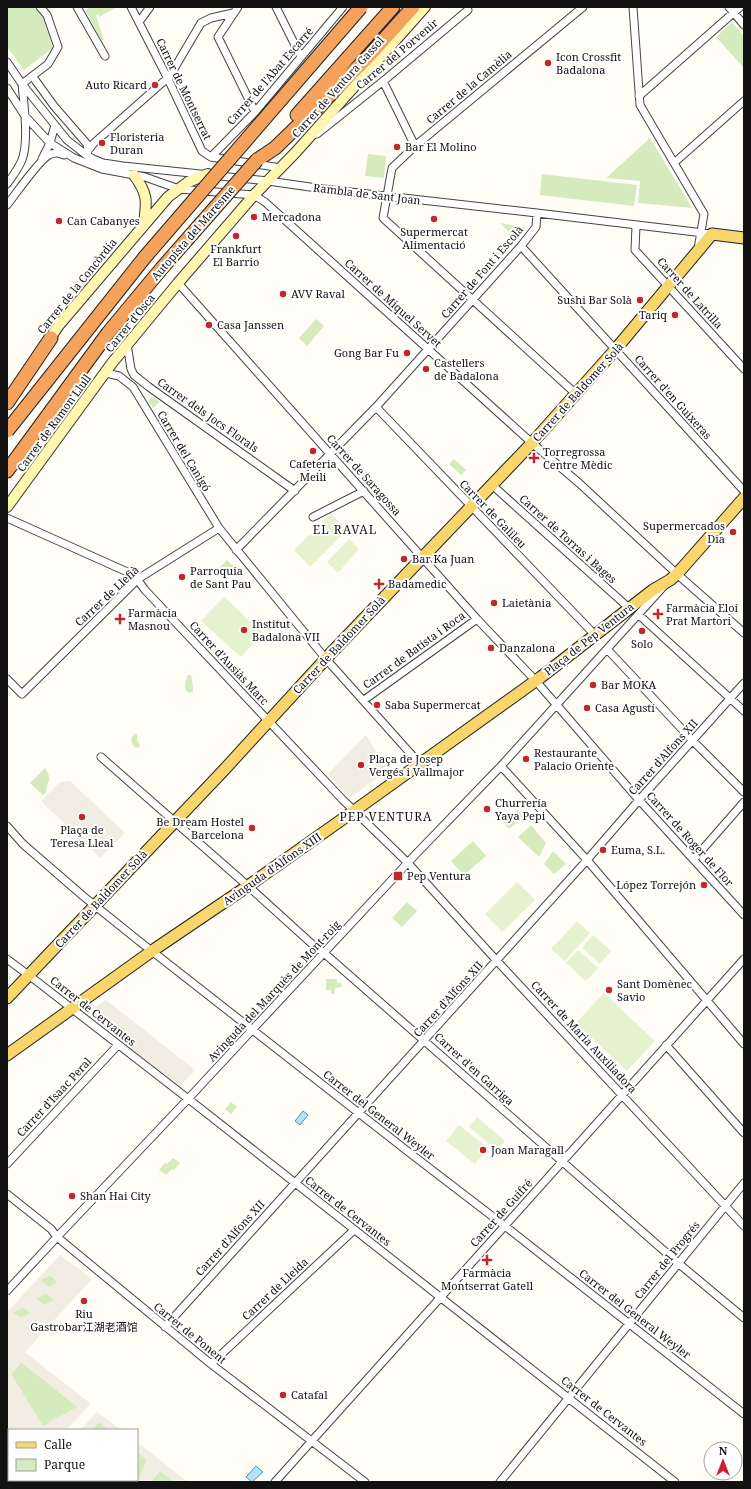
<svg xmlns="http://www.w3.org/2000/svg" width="751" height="1489" font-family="'Noto Serif','Noto Sans SC',serif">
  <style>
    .green { fill: #d5ebbd }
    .pitch { fill: #e6f2cf }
    .plaza { fill: #f1ede2; fill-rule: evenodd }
    .water { fill: #b9e0f7; stroke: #3f96cf }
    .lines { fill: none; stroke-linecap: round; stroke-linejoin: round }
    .street-casing { stroke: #444; stroke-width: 9 }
    .secondary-casing { stroke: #333; stroke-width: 12 }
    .primary-casing { stroke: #222; stroke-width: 13 }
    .highway-casing { stroke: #222; stroke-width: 15 }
    .street { stroke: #fff; stroke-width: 7 }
    .secondary { stroke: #fff6b0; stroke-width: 10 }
    .primary { stroke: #f9d66b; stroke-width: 11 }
    .highway { stroke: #f5a25d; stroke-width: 13 }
    .highway-bridge-casing { stroke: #222; stroke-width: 15; stroke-linecap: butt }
    .highway-bridge { stroke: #f5a25d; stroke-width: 13 }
    .poi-dot { fill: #c4262e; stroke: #fff; stroke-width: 1.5 }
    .labels { text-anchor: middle; stroke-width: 4; stroke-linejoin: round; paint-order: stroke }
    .street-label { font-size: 11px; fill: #111; stroke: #fff }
    .poi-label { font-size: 11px; fill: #111; stroke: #fff; text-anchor: start }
    .neighbourhood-label { font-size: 12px; letter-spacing: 1px; fill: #111; stroke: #fff }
  </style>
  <rect width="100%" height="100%" fill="#fffdf5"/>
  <path class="green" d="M7,7H35L44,18L53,48L24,70L7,47Z
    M91,7H117L99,17L98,14L96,16L104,40L102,41L85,10Z
    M732,22L744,36V68L716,37Z
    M650,138L692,208L638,203L640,181L606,178Z
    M368,154L386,156L384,178L365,176Z
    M542,174L637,185L634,206L540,195Z
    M500,223L527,228L517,240Z
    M316,319L324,326L307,346L299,338Z
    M153,397L160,402L153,408L148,400Z
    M454,459L466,470L461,475L449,464Z
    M227,560L234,567L224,577L217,570Z
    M188,675H191C192,678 193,689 193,691L190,693L186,691C184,686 185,680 188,675Z
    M135,733L137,734V740L140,745L138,748L134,747C130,742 131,737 135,733Z
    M45,768C54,781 46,782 46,793L43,795L30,783Z
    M518,810L523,817L509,829L503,822Z
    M531,825L546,843L539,857L518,837Z
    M473,841L486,856L464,875L451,861Z
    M553,851L566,864L554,874L544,864Z
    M407,902L417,911L402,927L392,918Z
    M326,979H337V983H341L342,987L335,988L334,994H331V990H326Z
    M231,1102L237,1107L231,1114L225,1109Z
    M173,1158L180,1163L174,1170L172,1169L166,1175L159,1170L165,1163L167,1164Z
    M50,1275L58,1282L48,1287L40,1280Z
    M46,1293L54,1300L44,1305L36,1299Z
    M23,1307L31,1313L21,1318L12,1312Z
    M21,1362L78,1407L49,1422V1424L43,1427L11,1374Z
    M99,1422L109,1430H92Z
    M137,1452L147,1460L138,1482L134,1480H137Z
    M160,1471L174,1482H151Z"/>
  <path class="pitch" d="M331,514L347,530L310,567L294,550Z
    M349,539L359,549L338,573L327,562Z
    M224,597L263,633L241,657L201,621Z
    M517,882L535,900L502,932L485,914Z
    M577,921L590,933L565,961L551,949Z
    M593,935L611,951L600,964L582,948Z
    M578,950L598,968L586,981L566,963Z
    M604,993L655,1041L627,1071L576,1023Z
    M477,1117L505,1141L497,1150L469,1127Z
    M459,1125L488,1148L475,1164L446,1141Z"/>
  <path class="plaza" d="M366,735L387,770L350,798L328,774Z
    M70,781L125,833L100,858L41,801L60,782Z
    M106,1000L195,1070L179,1087L85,1013Z
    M60,1255L92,1279L25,1352L91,1404L66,1430H9V1455L7,1454V1312ZM50,1275L58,1282L48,1287L40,1280ZM46,1293L54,1300L44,1305L36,1299ZM23,1307L31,1313L21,1318L13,1312ZM21,1362L78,1407L48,1422L49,1424L43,1426L11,1374Z
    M97,1412L121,1430H109L99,1422L92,1430H80Z
    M137,1442L188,1482H174L160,1471L151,1482H43L40,1480H134L137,1482L147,1460L137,1452Z"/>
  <path class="water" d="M303,1111L308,1115L300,1125L295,1121Z
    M256,1466L263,1472L252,1482L246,1477Z"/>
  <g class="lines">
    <defs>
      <path id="street" d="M77,7L105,56
        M131,7L168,79L202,151L211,157L281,168
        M238,7L218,37L255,112
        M276,7L301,57
        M633,7L640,105L704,214L698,249
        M729,7L744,25
        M139,22L150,7
        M7,62L22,84L67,140L85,154L93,159L103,163L123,166L268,181L324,189L537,213L712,234
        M33,77L54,106L87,144L88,151
        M383,81L415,146
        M22,84L48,64L58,47L47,15L40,7
        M7,88L25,116L50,143L74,158L102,169L145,177L179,189L254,195L265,202L532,443L579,483L677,574L744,633
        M639,96L740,7
        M317,134L387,78L468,10
        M85,154L94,143L163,82L168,79L201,23L211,18L233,13
        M211,157L255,112L343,7
        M42,159L50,143L55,125
        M674,163L744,101
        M7,184C13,176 18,169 22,160C29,141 24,105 22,84
        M7,205C16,194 38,161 49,155C55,152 59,153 64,155
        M636,226L635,250L744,369
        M521,246L744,491
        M178,283L477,619L535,680L639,800L744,915
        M127,344L131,369L134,375L149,387L295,491
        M106,373L119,376L133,387L219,528L326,659L419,763
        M576,394L383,218L392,168L415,146L583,7
        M376,407L595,635
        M492,485L629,608
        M313,517L364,491
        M7,518L134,575L145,590L342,799L408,863L497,961L744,1226
        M236,550L376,407L521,246L536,227L537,213
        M639,615L744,711
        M607,649L693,741L744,792
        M7,679L22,694L138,579L219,528
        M364,700L477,619
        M101,757L248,886L312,944L324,953L678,1263L744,1318
        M501,766L587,860L744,1044
        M7,826L23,844L83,896L139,941L415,1157L505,1226L744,1414
        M694,859L744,802
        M7,959L39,983L200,1108L675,1482
        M666,1045L744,1133
        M7,1164L118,1045
        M7,1194L51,1229L57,1237L211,1364L365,1482
        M7,1291L57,1237L188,1099L252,1030L415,855L501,766L664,586
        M165,1327L587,860L639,800L744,683
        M211,1364L354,1230
        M275,1482L744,959
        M500,1482L744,1183"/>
      <path id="secondary" d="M134,175C148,194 147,201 144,223
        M46,344L59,325L168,197L188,182L208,174
        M7,507L112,363L178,283L254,195L296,152L425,7"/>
      <path id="primary" d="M7,998L223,771L332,652L532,443L615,350L712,234L744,238
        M7,1055L152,951L248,886L354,811L541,677L653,590L670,580L677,574L744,498"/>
      <path id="highway" d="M297,115L393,7
        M257,160L275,148L338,87L369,56L413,7
        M7,403L51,338
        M7,471L108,333L162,268L213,210"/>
    </defs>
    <use href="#street" class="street-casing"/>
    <use href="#secondary" class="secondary-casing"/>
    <use href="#primary" class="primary-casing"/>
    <use href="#highway" class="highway-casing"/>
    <use href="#street" class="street"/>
    <use href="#secondary" class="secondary"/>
    <use href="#primary" class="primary"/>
    <use href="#highway" class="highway"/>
    <defs>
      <path id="highway-bridge" d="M213,210L257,160
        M7,431L145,257L361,7"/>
    </defs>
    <use href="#highway-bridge" class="highway-bridge-casing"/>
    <use href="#highway-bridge" class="highway-bridge"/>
  </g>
  <g class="poi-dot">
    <circle cx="548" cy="63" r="4"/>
    <circle cx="155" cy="85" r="4"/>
    <circle cx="102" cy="143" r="4"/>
    <circle cx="397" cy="147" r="4"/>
    <circle cx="254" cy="217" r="4"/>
    <circle cx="434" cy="219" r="4"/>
    <circle cx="59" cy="221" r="4"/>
    <circle cx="236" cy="236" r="4"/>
    <circle cx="283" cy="294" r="4"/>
    <circle cx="640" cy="300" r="4"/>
    <circle cx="675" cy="315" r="4"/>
    <circle cx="209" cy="325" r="4"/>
    <circle cx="407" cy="353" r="4"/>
    <circle cx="426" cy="369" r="4"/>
    <circle cx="313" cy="451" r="4"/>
    <path d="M532 452h4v4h4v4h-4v4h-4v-4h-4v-4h4z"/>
    <circle cx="733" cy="532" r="4"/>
    <circle cx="404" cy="559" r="4"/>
    <circle cx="182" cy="577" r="4"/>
    <path d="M377 578h4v4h4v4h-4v4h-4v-4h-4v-4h4z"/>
    <circle cx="494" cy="603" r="4"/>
    <path d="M656 608h4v4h4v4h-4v4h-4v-4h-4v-4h4z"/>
    <path d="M118 613h4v4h4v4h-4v4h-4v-4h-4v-4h4z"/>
    <circle cx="244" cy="630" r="4"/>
    <circle cx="642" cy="631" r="4"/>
    <circle cx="491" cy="648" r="4"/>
    <circle cx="593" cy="685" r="4"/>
    <circle cx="377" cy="705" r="4"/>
    <circle cx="587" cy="708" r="4"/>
    <circle cx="526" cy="759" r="4"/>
    <circle cx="361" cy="765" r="4"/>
    <circle cx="487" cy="809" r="4"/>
    <circle cx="82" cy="817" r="4"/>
    <circle cx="252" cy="828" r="4"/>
    <circle cx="603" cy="850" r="4"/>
    <rect x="393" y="871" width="10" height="10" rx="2"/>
    <circle cx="704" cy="885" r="4"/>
    <circle cx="609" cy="990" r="4"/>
    <circle cx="483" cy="1150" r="4"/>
    <circle cx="72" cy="1196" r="4"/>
    <path d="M485 1254h4v4h4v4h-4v4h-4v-4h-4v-4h4z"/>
    <circle cx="84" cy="1301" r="4"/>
    <circle cx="283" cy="1395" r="4"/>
  </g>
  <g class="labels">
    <g class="street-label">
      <text transform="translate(397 54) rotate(-40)" y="4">Carrer del Porvenir</text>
      <text transform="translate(270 76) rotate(-49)" y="4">Carrer de l'Abat Escarré</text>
      <text transform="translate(338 87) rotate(-48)" y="4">Carrer de Ventura Gassol</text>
      <text transform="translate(469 87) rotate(-40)" y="4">Carrer de la Camèlia</text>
      <text transform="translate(184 89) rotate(64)" y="4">Carrer de Montserrat</text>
      <text transform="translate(367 194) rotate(7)" y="4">Rambla de Sant Joan</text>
      <text transform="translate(193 233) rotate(-49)" y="4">Autopista del Maresme</text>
      <text transform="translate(482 272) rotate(-49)" y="4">Carrer de Font i Escolà</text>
      <text transform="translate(77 286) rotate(-51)" y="4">Carrer de la Concòrdia</text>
      <text transform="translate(690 293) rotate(48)" y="4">Carrer de Latrilla</text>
      <text transform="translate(393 303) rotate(42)" y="4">Carrer de Miquel Servet</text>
      <text transform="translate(130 323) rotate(-51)" y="4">Carrer d'Osca</text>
      <text transform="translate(578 392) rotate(-48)" y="4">Carrer de Baldomer Solà</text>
      <text transform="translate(673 397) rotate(48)" y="4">Carrer d'en Guixeras</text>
      <text transform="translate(208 415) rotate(35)" y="4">Carrer dels Jocs Florals</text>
      <text transform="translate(54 423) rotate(-54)" y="4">Carrer de Ramon Llull</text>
      <text transform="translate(184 451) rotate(59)" y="4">Carrer del Canigó</text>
      <text transform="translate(364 475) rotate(48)" y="4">Carrer de Saragossa</text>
      <text transform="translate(493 514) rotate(46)" y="4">Carrer de Galileu</text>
      <text transform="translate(568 539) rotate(42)" y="4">Carrer de Torras i Bages</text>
      <text transform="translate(107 596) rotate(-43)" y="4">Carrer de Llefià</text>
      <text transform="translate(589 639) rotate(-38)" y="4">Plaça de Pep Ventura</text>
      <text transform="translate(339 645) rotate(-47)" y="4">Carrer de Baldomer Solà</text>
      <text transform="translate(414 650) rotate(-36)" y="4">Carrer de Batista i Roca</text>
      <text transform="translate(229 663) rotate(47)" y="4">Carrer d'Ausiàs Marc</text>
      <text transform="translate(663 757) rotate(-48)" y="4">Carrer d'Alfons XII</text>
      <text transform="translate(690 839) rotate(48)" y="4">Carrer de Roger de Flor</text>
      <text transform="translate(272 869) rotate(-35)" y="4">Avinguda d'Alfons XIII</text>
      <text transform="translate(101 899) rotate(-47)" y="4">Carrer de Baldomer Solà</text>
      <text transform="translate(274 991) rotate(-47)" y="4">Avinguda del Marquès de Mont-roig</text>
      <text transform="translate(448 999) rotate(-48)" y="4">Carrer d'Alfons XII</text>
      <text transform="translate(93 1011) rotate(38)" y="4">Carrer de Cervantes</text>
      <text transform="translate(584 1037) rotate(47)" y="4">Carrer de Maria Auxiliadora</text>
      <text transform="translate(474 1069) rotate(42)" y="4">Carrer d'en Garriga</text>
      <text transform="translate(54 1097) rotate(-47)" y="4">Carrer d'Isaac Peral</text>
      <text transform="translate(379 1115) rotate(38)" y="4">Carrer del General Weyler</text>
      <text transform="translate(348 1211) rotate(38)" y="4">Carrer de Cervantes</text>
      <text transform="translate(501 1213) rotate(-48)" y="4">Carrer de Guifré</text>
      <text transform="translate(230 1238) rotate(-48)" y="4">Carrer d'Alfons XII</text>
      <text transform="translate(667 1260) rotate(-51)" y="4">Carrer del Progrés</text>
      <text transform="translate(275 1289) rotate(-43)" y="4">Carrer de Lleida</text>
      <text transform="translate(635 1314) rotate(38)" y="4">Carrer del General Weyler</text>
      <text transform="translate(190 1333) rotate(39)" y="4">Carrer de Ponent</text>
      <text transform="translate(604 1411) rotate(38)" y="4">Carrer de Cervantes</text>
    </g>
    <g class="poi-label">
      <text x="556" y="61">Icon Crossfit<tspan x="556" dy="13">Badalona</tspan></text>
      <text x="147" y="89" text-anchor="end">Auto Ricard</text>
      <text x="110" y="141">Floristeria<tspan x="110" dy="13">Duran</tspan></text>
      <text x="405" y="151">Bar El Molino</text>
      <text x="262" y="221">Mercadona</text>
      <text x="67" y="225">Can Cabanyes</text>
      <text x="434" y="236" text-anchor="middle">Supermercat<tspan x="434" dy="13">Alimentació</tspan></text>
      <text x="236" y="253" text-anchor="middle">Frankfurt<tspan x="236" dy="13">El Barrio</tspan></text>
      <text x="291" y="298">AVV Raval</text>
      <text x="632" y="304" text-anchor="end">Sushi Bar Solà</text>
      <text x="667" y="319" text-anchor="end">Tariq</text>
      <text x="217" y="329">Casa Janssen</text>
      <text x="399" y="357" text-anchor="end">Gong Bar Fu</text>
      <text x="434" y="367">Castellers<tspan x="434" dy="13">de Badalona</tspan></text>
      <text x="543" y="456">Torregrossa<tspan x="543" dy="13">Centre Mèdic</tspan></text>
      <text x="313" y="468" text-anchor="middle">Cafeteria<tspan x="313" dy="13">Meili</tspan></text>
      <text x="725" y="530" text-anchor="end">Supermercados<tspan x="725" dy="13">Dia</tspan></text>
      <text x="412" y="563">Bar Ka Juan</text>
      <text x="190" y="575">Parroquia<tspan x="190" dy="13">de Sant Pau</tspan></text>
      <text x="388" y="588">Badamedic</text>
      <text x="502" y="607">Laietània</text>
      <text x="666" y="612">Farmàcia Eloi<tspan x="666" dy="13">Prat Martori</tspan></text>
      <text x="128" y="617">Farmàcia<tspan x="128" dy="13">Masnou</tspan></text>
      <text x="252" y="628">Institut<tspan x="252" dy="13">Badalona VII</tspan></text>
      <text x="642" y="648" text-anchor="middle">Solo</text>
      <text x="499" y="652">Danzalona</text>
      <text x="601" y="689">Bar MOKA</text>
      <text x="385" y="709">Saba Supermercat</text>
      <text x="595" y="712">Casa Agustí</text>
      <text x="534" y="757">Restaurante<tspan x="534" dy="13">Palacio Oriente</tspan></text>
      <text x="369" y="763">Plaça de Josep<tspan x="369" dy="13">Vergés i Vallmajor</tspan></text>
      <text x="495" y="807">Churrería<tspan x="495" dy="13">Yaya Pepi</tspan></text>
      <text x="244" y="826" text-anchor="end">Be Dream Hostel<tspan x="244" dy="13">Barcelona</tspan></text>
      <text x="82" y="834" text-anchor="middle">Plaça de<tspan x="82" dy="13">Teresa Lleal</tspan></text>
      <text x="611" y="854">Euma, S.L.</text>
      <text x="407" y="880">Pep Ventura</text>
      <text x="696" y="889" text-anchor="end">López Torrejón</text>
      <text x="617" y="988">Sant Domènec<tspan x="617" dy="13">Savio</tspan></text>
      <text x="491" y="1154">Joan Maragall</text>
      <text x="80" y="1200">Shan Hai City</text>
      <text x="487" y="1277" text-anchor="middle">Farmàcia<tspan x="487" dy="13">Montserrat Gatell</tspan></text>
      <text x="84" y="1318" text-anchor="middle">Riu<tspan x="84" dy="13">Gastrobar江湖老酒馆</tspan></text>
      <text x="291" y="1399">Catafal</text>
    </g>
    <g class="neighbourhood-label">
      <text x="345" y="534">EL RAVAL</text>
      <text x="386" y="821">PEP VENTURA</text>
    </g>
  </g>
  <rect width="751" height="1489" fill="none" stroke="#111111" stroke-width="16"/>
  <rect x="8" y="1429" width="130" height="52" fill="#ffffff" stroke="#a0a0a0"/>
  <rect x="16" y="1442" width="20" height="6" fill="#f9d66b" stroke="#a0a0a0"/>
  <text x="44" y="1449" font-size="12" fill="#111111">Calle</text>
  <rect x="16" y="1459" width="20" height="12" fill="#d5ebbd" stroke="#a0a0a0"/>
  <text x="44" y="1469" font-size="12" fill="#111111">Parque</text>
  <g transform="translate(723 1461)"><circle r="19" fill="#ffffff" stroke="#a0a0a0"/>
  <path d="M0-3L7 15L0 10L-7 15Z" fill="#c4262e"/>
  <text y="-6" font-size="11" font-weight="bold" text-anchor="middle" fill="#111111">N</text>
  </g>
</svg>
